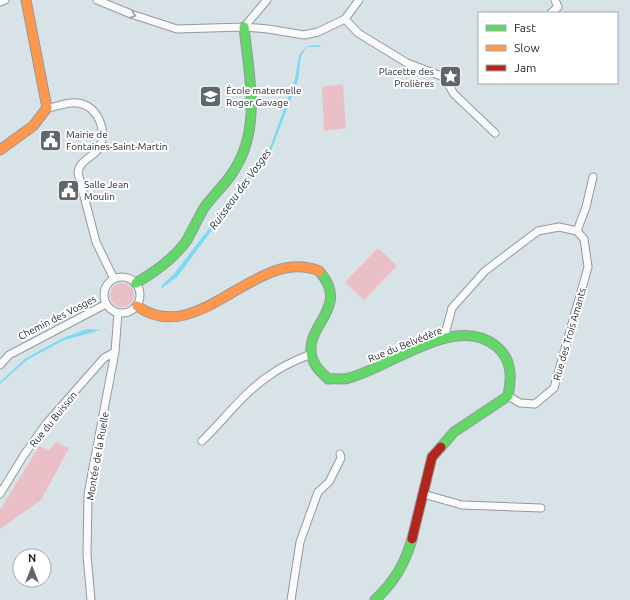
<svg xmlns="http://www.w3.org/2000/svg" width="630" height="600" font-family="Ubuntu,sans-serif">
  <style>
    .green { fill: #eac0c6 }
    .water { fill: #7adaf4 }
    .lines { fill: none; stroke-linecap: round; stroke-linejoin: round }
    .street-casing { stroke: #929a9d; stroke-width: 9 }
    .fast-casing { stroke: #929a9d; stroke-width: 11 }
    .slow-casing { stroke: #929a9d; stroke-width: 11 }
    .jam-casing { stroke: #929a9d; stroke-width: 11 }
    .street { stroke: #f9fbfb; stroke-width: 7 }
    .fast { stroke: #63d668; stroke-width: 9 }
    .slow { stroke: #ff974d; stroke-width: 9 }
    .jam { stroke: #b3261e; stroke-width: 9 }
    .oneway { stroke: #969a9c }
    .labels { text-anchor: middle; stroke-width: 4; stroke-linejoin: round; paint-order: stroke }
    .poi-label { font-size: 10px; fill: #1d2427; stroke: #fff; text-anchor: start }
    .street-label { font-size: 10px; fill: #1d2427; stroke: #fff }
    .water-label { font-size: 11px; font-style: italic; fill: #162d33; stroke: #fff }
  </style>
  <rect width="100%" height="100%" fill="#d8e3e7"/>
  <path class="green" d="M343,84L346,128L324,131L322,87Z
    M378,248L397,266L364,300L345,282Z
    M110 295a12 12 0 1 1 24 0a12 12 0 1 1-24 0Z
    M56,442L69,448L41,500L0,529V510L39,446L49,450Z"/>
  <path class="water" d="M320,45L321,47H307L301,56L298,80L271,151L177,277L162,288L161,286L174,274L269,150L295,79L299,55L307,46Z
    M87,329L101,330L64,340L27,360L0,384V382L26,358L63,338Z"/>
  <g class="lines">
    <defs>
      <path id="street" d="M97,0L131,14L177,29L244,27L268,29L304,35L318,32L345,19L359,0
        M0,2L5,0
        M551,13L558,7L555,0
        M345,19L358,33L407,63L444,77L454,94L495,133
        M244,27L267,0
        M47,108C58,107 68,101 78,103C98,106 108,131 99,148C93,158 79,160 78,173L96,242L114,279
        M577,231L586,207L593,177
        M104 295a18 18 0 1 1 36 0a18 18 0 1 1-36 0Z
        M444,338L452,308L485,271L538,231L559,227L577,231L584,239L588,267L554,388L535,404L520,403L508,396
        M0,365L9,355L106,304
        M202,441C224,420 243,393 270,375C282,366 296,360 311,354
        M0,494L24,455L46,424L104,358L115,352
        M423,494L462,505L541,508
        M91,600L87,555L88,494L115,352L118,313
        M291,600L300,542L318,492L329,482L341,458L340,454"/>
      <path id="fast" d="M319,271C352,308 303,325 312,357C314,366 321,372 328,379C335,378 343,380 349,378C391,367 455,313 496,346C512,359 512,377 508,396L454,432L441,447
        M136,283C155,272 174,259 187,240C193,229 198,218 204,208C213,195 225,185 233,172C262,129 249,76 244,27
        M375,600C394,582 405,564 412,539"/>
      <path id="slow" d="M0,150L33,126L47,108L26,0
        M137,306C199,350 256,245 319,271"/>
      <path id="jam" d="M412,539L432,457L441,447"/>
    </defs>
    <use href="#street" class="street-casing"/>
    <use href="#fast" class="fast-casing"/>
    <use href="#slow" class="slow-casing"/>
    <use href="#jam" class="jam-casing"/>
    <use href="#street" class="street"/>
    <use href="#fast" class="fast"/>
    <use href="#slow" class="slow"/>
    <use href="#jam" class="jam"/>
  </g>
  <defs><path id="oneway-chevron" d="M-2-3.5L2.5 0L-2 3.5" fill="none" stroke-width="1.6" stroke-linecap="round" stroke-linejoin="round"/></defs>
  <use class="oneway" href="#oneway-chevron" transform="translate(133 15) rotate(19)"/>
  <defs>
    <symbol id="sight-square" viewBox="-11 -11 22 22"><rect x="-9" y="-9" width="18" height="18" rx="4" fill="#5e676a" stroke="#fff"/><path d="M0-6L1.8-2.2L6-1.7L2.9 1.2L3.7 5.4L0 3.3L-3.7 5.4L-2.9 1.2L-6-1.7L-1.8-2.2Z" fill="#fff"/></symbol>
    <symbol id="school-square" viewBox="-11 -11 22 22"><rect x="-9" y="-9" width="18" height="18" rx="4" fill="#5e676a" stroke="#fff"/><path d="M0-5L7-2L0 1L-7-2ZM-4 1L0 2.5L4 1V4Q0 6-4 4Z" fill="#fff"/></symbol>
    <symbol id="civic-square" viewBox="-11 -11 22 22"><rect x="-9" y="-9" width="18" height="18" rx="4" fill="#5e676a" stroke="#fff"/><path d="M-.6-6.5H3V-4.5H.6V-3L4-1V1h2V6H-6V1h2V-1L-.6-3ZM-1.2 2.5V6h2.4V2.5Z" fill="#fff"/></symbol>
  </defs>
  <g fill-rule="evenodd">
    <use href="#sight-square" x="438" y="64" width="25" height="25"/>
    <use href="#school-square" x="198" y="84" width="25" height="25"/>
    <use href="#civic-square" x="38" y="128" width="25" height="25"/>
    <use href="#civic-square" x="56" y="178" width="25" height="25"/>
  </g>
  <g class="labels">
    <g class="poi-label">
      <text x="434" y="75" text-anchor="end">Placette des<tspan x="434" dy="12">Prolières</tspan></text>
      <text x="226" y="94">École maternelle<tspan x="226" dy="12">Roger Gavage</tspan></text>
      <text x="66" y="138">Mairie de<tspan x="66" dy="12">Fontaines-Saint-Martin</tspan></text>
      <text x="84" y="188">Salle Jean<tspan x="84" dy="12">Moulin</tspan></text>
    </g>
    <g class="street-label">
      <text transform="translate(57 317) rotate(-27)" y="4">Chemin des Vosges</text>
      <text transform="translate(569 334) rotate(-74)" y="4">Rue des Trois Amants</text>
      <text transform="translate(405 344) rotate(-22)" y="4">Rue du Belvédère</text>
      <text transform="translate(53 419) rotate(-51)" y="4">Rue du Buisson</text>
      <text transform="translate(97 456) rotate(-80)" y="4">Montée de la Ruelle</text>
    </g>
    <g class="water-label">
      <text transform="translate(240 189) rotate(-54)" y="4">Ruisseau des Vosges</text>
    </g>
  </g>
  <rect x="478" y="12" width="140" height="72" fill="#ffffff" stroke="#a5a7a9"/>
  <rect x="486" y="25" width="20" height="6" fill="#63d668" stroke="#a5a7a9"/>
  <text x="514" y="32" font-size="12" fill="#1d2427">Fast</text>
  <rect x="486" y="45" width="20" height="6" fill="#ff974d" stroke="#a5a7a9"/>
  <text x="514" y="52" font-size="12" fill="#1d2427">Slow</text>
  <rect x="486" y="65" width="20" height="6" fill="#b3261e" stroke="#a5a7a9"/>
  <text x="514" y="72" font-size="12" fill="#1d2427">Jam</text>
  <g transform="translate(32 568)"><circle r="19" fill="#ffffff" stroke="#a5a7a9"/>
  <path d="M0-3L7 15L0 10L-7 15Z" fill="#5e676a"/>
  <text y="-6" font-size="11" font-weight="bold" text-anchor="middle" fill="#1d2427">N</text>
  </g>
</svg>
